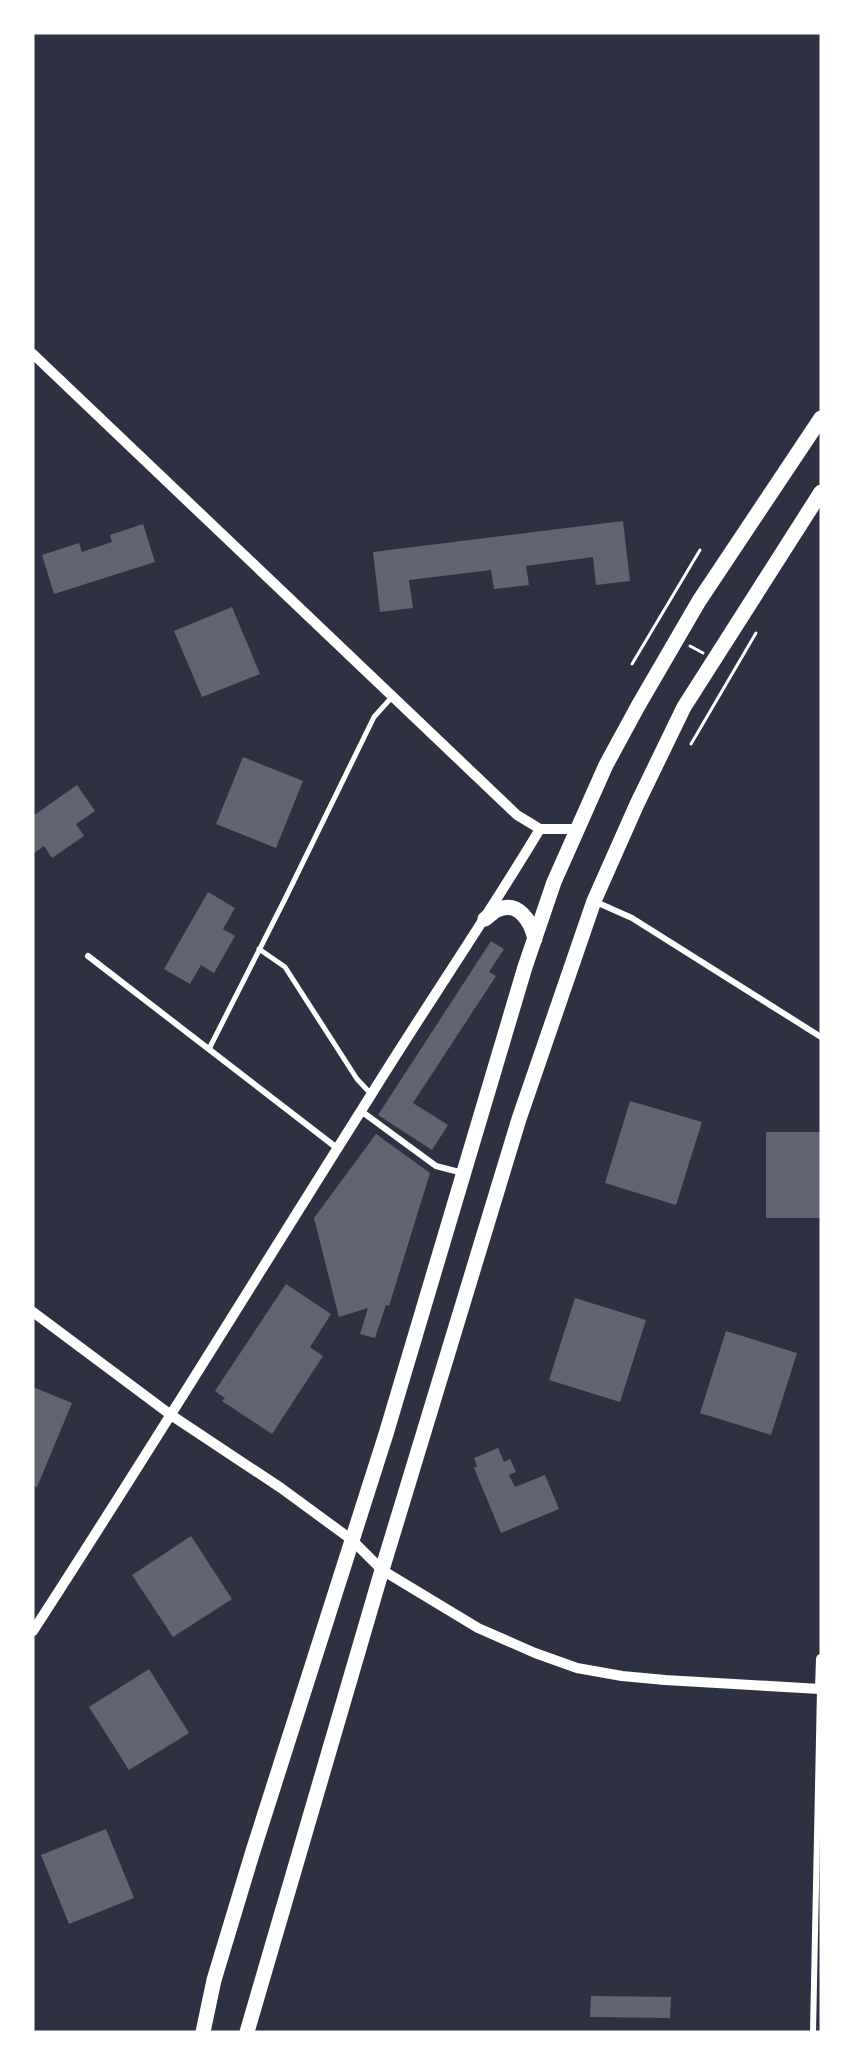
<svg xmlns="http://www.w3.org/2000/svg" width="854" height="2065" font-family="Merriweather,serif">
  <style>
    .building { fill: #626471 }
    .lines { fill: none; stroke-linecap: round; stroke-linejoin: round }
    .path { stroke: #fff; stroke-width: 3 }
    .pedestrian { stroke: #fff; stroke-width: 5 }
    .minor { stroke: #fff; stroke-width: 6 }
    .tertiary { stroke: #fff; stroke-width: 10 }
    .primary { stroke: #fff; stroke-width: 15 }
  </style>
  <rect width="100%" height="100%" fill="#2d3142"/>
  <path class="building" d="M623,521L630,581L596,585L593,557L526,566L529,585L494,589L491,570L409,580L413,608L380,612L373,552Z
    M143,524L155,562L54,594L42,555L79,543L82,552L112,542L110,535Z
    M232,607L260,674L202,697L174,631Z
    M243,757L303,781L276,848L216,824Z
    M77,785L95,811L76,824L84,836L52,858L44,846L33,854V816Z
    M208,892L235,908L223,929L235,936L214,973L201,965L190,984L164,969Z
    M491,941L504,949L489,972L496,976L413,1103L448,1125L432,1150L378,1115Z
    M630,1101L702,1122L676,1205L605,1183Z
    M766,1132H821V1218H766Z
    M376,1134L430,1173L389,1306L386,1305L375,1338L360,1334L368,1308L339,1317L314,1218Z
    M286,1284L331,1314L310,1347L323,1356L272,1434L222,1401L225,1398L215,1391Z
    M575,1298L646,1320L620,1402L549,1380Z
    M726,1331L797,1353L771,1435L700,1413Z
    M33,1387L72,1403L37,1487L33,1486Z
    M498,1448L504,1462L510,1459L516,1472L509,1475L515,1487L545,1475L559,1509L501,1533L474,1468L477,1466L474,1458Z
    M191,1536L232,1599L173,1637L132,1575Z
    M149,1669L189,1733L129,1770L89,1707Z
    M106,1829L134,1898L69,1924L41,1855Z
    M591,1996L671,1997L670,2018L590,2017Z"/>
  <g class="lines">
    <path class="path" d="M690,646L703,653
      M632,664L700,550
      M691,744L756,633"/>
    <path class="pedestrian" d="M259,949L285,967L357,1079L371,1094
      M209,1049L286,897L374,717L392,697"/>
    <path class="minor" d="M596,902L632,918L821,1037
      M88,956L337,1148
      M361,1111L436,1166L463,1173
      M813,2032L820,1689"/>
    <path class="tertiary" d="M33,354L517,815L540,829
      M540,829H578
      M33,1312L171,1415L281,1488L352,1540L382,1570L478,1628L535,1653L577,1668L622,1676L665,1680L820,1689L821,1659
      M33,1631C148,1454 258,1274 371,1095C426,1006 486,919 540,829"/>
    <path class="primary" d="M485,919C488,917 493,912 497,910C519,900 531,922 535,939
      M203,2032L214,1980L253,1851L386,1434L525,967L554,882L606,765L638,706L699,601L821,418
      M247,2032L382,1570L519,1119L594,901L637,804L684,707L821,492"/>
  </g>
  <rect width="854" height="2065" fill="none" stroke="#ffffff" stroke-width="69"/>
</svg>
